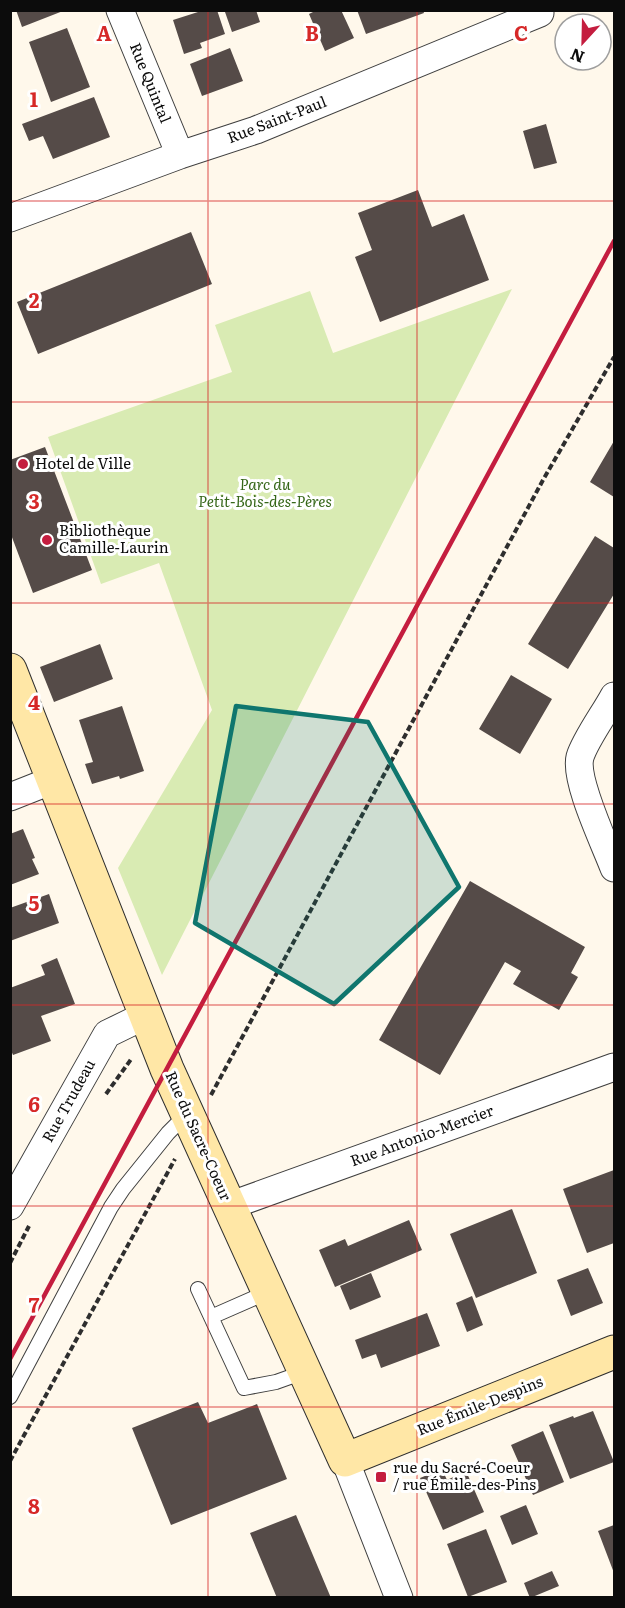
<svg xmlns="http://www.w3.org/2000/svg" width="625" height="1608" font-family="Literata,serif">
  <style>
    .green { fill: #d9ebb3 }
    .building { fill: #554b48 }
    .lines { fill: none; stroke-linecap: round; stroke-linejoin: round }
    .lane-casing { stroke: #3f3f3f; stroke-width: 16 }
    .street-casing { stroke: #3f3f3f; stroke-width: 29 }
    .secondary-casing { stroke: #2e2e2e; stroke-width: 35 }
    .path { stroke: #2e2e2e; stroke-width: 4; stroke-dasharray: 6 3; stroke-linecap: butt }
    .lane { stroke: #fff; stroke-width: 14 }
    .street { stroke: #fff; stroke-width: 27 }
    .secondary { stroke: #ffe7a6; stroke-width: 33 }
    .rail { stroke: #c41d3f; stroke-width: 4.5 }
    .marked { fill: #0f766e; fill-opacity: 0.2; stroke: #0f766e; stroke-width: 4.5; stroke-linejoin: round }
    .grid { fill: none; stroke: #d62828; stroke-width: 1.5; stroke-opacity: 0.55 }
    .poi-dot { fill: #c41d3f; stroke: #fff; stroke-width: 2 }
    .labels { text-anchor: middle; stroke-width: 6; stroke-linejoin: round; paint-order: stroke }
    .street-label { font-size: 15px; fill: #0c0c0c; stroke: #fff }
    .poi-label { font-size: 15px; fill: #0c0c0c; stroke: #fff; text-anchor: start }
    .park-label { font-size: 15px; font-style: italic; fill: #366719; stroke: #fff }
    .grid-label { font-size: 20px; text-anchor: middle; font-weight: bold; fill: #d62828; stroke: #fff; stroke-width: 6; stroke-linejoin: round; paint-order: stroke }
  </style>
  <rect width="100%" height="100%" fill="#fff8eb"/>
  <path class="green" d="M512,289L162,975L118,868L212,710L159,563L101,584L48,437L232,372L215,325L310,291L333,353Z"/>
  <path class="building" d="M16,10H63V11L22,27Z
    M198,10H217L225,34L200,43L202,48L184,54L173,20L198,12Z
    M227,10H256L260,22L232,32L225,12Z
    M317,10H341L354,38L325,51L309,14Z
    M357,10H423L424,13L366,34Z
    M67,28L90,87L51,102L29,42Z
    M230,48L243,81L202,96L190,64Z
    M94,97L110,137L53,159L43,136L29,141L22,124Z
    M546,124L557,163L534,169L523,131Z
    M418,190L432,227L464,214L489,280L380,322L355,257L372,250L358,213Z
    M191,232L212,284L38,354L17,302Z
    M614,441V497L590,482Z
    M45,447L92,570L33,593L10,532V460Z
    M595,536L614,548V594L568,669L528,644Z
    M100,644L113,679L54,702L40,667Z
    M511,675L552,699L520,754L479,729Z
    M122,706L144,771L120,779L119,776L92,784L85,764L93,762L79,720Z
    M23,829L35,858L32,859L39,874L10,885V834Z
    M470,881L585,947L571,973L578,977L559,1010L513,984L521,971L505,962L440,1075L379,1040Z
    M49,894L59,923L10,941V908Z
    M57,958L75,1004L41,1016L51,1041L13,1055L10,1048V988L45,975L41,965Z
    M614,1170V1243L587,1253L563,1189Z
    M512,1209L537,1273L476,1298L450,1234Z
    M409,1220L422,1250L335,1287L319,1250L345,1239L348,1246Z
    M588,1268L603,1303L571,1316L557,1280Z
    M371,1273L381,1297L350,1310L340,1286Z
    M472,1296L483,1325L467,1332L456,1303Z
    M427,1313L440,1346L381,1368L376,1354L362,1359L355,1340Z
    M198,1402L208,1423L257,1404L287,1479L171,1525L132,1428Z
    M593,1411L614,1462L570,1479L549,1425L573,1416L574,1418Z
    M543,1431L564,1482L533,1495L511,1445Z
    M442,1469L447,1480L466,1471L484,1512L443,1530L420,1478Z
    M526,1505L538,1534L512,1545L500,1516Z
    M296,1515L331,1598H277L250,1533Z
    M614,1525V1573L598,1531Z
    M486,1529L507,1582L468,1597L447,1544Z
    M552,1571L559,1586L530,1598L524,1583Z"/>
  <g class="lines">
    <defs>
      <path id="lane" d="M198,1289L244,1388L276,1382L304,1372
        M211,1317L268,1292
        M10,1397L111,1207L123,1189L168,1133L187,1114"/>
      <path id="street" d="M120,10L180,155
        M10,218L180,155L256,130L540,13L539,10
        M614,696C605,713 585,740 580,757C574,780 605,844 614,868
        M10,797L53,780
        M10,1206L107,1034L146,1015
        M229,1206L614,1067
        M345,1460L399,1598"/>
      <path id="secondary" d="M10,670L167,1069L345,1460L614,1352"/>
    </defs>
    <use href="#lane" class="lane-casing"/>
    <use href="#street" class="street-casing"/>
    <use href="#secondary" class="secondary-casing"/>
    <path class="path" d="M106,1094L132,1058
      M211,1095L543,480L614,357
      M10,1263L29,1226
      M10,1461L175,1159"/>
    <use href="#lane" class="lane"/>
    <use href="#street" class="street"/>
    <use href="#secondary" class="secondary"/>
    <path class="rail" d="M10,1359L614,241"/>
  </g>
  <path class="marked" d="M236,706L368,722L459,887L334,1004L195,923Z"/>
  <path class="grid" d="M208,10V1598M417,10V1598M10,201H614M10,402H614M10,603H614M10,804H614M10,1005H614M10,1206H614M10,1407H614"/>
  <g class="poi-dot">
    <circle cx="23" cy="464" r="6"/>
    <circle cx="47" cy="540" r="6"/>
    <rect x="375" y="1471" width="12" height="12" rx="3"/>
  </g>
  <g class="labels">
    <g class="street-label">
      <text transform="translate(150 83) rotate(68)" y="5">Rue Quintal</text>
      <text transform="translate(277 120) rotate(-21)" y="5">Rue Saint-Paul</text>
      <text transform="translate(69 1101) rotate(-61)" y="5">Rue Trudeau</text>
      <text transform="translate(198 1136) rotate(66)" y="5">Rue du Sacre-Coeur</text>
      <text transform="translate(422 1136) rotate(-20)" y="5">Rue Antonio-Mercier</text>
      <text transform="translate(480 1406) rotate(-22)" y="5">Rue Émile-Despins</text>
    </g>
    <g class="poi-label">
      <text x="35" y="469">Hotel de Ville</text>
      <text x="59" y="536">Bibliothèque<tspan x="59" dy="17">Camille-Laurin</tspan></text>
      <text x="393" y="1473">rue du Sacré-Coeur<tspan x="393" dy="17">/ rue Émile-des-Pins</tspan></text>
    </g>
    <g class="park-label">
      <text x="265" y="490">Parc du<tspan x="265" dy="17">Petit-Bois-des-Pères</tspan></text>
    </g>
  </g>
  <g class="grid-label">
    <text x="104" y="41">A</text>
    <text x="312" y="41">B</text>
    <text x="521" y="41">C</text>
    <text x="34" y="107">1</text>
    <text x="34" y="308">2</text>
    <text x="34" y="509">3</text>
    <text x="34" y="710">4</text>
    <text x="34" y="911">5</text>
    <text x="34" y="1112">6</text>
    <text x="34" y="1313">7</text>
    <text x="34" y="1514">8</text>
  </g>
  <rect width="625" height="1608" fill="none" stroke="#0c0c0c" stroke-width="24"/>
  <g transform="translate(583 42) rotate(202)"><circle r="28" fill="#ffffff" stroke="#9e9e9e" stroke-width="1.5"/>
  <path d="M0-4.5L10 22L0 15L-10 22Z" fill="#c41d3f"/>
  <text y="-9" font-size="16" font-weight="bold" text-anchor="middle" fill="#0c0c0c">N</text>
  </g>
</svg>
